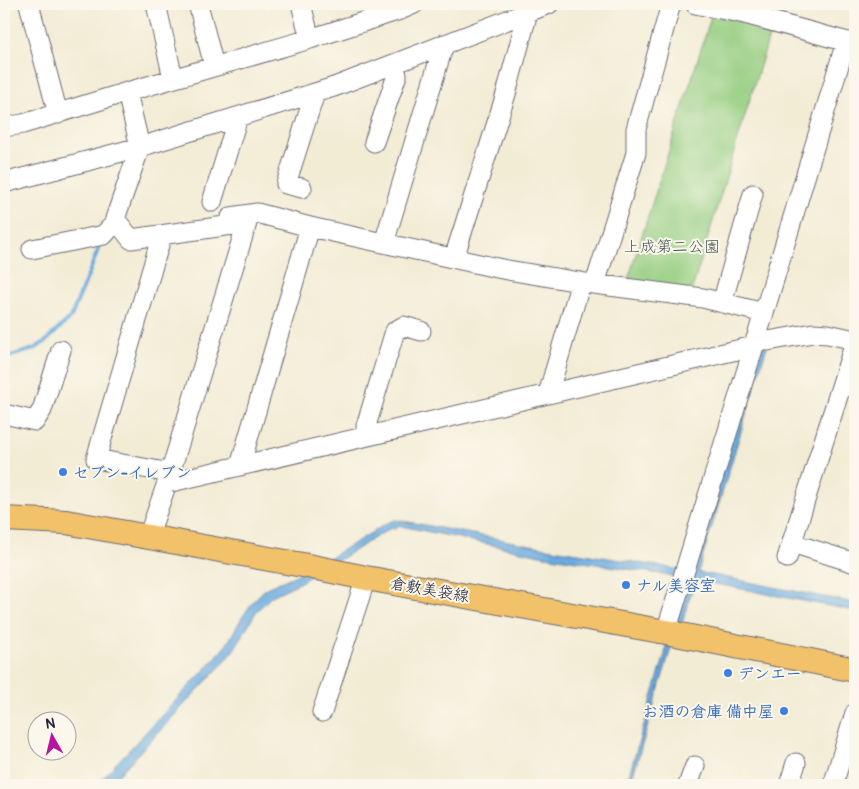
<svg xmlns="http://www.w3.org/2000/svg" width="859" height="789" font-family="Pangolin,'Klee One',sans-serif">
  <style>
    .park { fill: #95ce81; stroke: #5c785e }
    .water { fill: #6baade; stroke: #46668c }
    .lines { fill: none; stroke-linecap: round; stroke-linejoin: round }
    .stream { stroke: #6baade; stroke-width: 4 }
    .minor-casing { stroke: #6b6971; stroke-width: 21 }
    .major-casing { stroke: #6b6971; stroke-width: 26 }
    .minor { stroke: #fff; stroke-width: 19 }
    .major { stroke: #f2c26a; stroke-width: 24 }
    .shop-dot { fill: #3f7fe0; stroke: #fbf7ec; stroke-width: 2 }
    .labels { text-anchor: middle; stroke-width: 4; stroke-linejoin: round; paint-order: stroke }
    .park-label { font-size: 16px; fill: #445650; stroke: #fbf7ec }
    .shop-label { font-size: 16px; font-weight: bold; fill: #366cbe; stroke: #fbf7ec; text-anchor: start }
    .street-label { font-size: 16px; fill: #22223b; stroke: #fbf7ec }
  </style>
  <rect width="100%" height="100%" fill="#fbf7ec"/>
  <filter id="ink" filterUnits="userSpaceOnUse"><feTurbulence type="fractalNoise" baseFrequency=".02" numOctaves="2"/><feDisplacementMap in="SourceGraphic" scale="10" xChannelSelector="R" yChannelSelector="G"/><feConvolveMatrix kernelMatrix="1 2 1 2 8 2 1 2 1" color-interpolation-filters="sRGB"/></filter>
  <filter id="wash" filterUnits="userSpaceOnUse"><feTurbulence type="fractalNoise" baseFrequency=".0096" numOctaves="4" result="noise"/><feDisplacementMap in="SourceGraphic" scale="20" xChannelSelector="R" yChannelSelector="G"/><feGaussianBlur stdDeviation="1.12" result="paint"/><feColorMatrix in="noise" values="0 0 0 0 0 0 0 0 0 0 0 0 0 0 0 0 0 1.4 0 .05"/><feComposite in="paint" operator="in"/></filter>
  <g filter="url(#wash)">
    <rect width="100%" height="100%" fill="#f3ecd5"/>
    <path class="park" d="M712,14L771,30L691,293L627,283Z"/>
    <path class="water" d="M767,346L698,572L855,603V611L695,580L682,623L672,645L630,785H626L665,654L666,643L679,577L545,556L401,526L389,529L339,560L297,584L272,596L256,612L235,648L227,659L109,785H96L210,664L227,644L241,619L255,599L266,588L294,576L331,557L389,522L395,520L403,521L547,548L689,571L759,347Z"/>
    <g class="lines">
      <path class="stream" d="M853,4L855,10
        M4,358L34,349L45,342L71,317L99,248"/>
    </g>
  </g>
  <g filter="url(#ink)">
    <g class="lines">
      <defs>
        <path id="minor" d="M29,4L58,114
          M156,4L173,78
          M198,4L214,66
          M301,4L310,39
          M695,4L745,14L855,44
          M127,92L140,147L115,219L131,239L247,223L167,483L148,537
          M4,127L23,124L127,92L310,39L400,10L414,4
          M374,142L397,75L392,65
          M4,183L140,147L334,87L549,4
          M302,188L286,184L315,93
          M212,202L238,117
          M231,217L257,213L310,227
          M162,235L96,459L170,473
          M384,243L444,44
          M32,249L104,235L109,229L118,223
          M454,258L506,94L528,12
          M595,284L636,153V129L671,4
          M722,303L753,194
          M756,338L768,341L813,333L828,334L855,340
          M548,394L581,282
          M4,414L35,421L42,410L61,350
          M367,436L366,426L395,331L404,326L421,331
          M240,466L310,227L502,269L586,283L703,298L764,313
          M167,483L754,346
          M792,543L855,563
          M787,558L855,342
          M666,632L754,346L846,42
          M322,712L366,578
          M688,785L695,766
          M789,785L796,763
          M833,785L855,713"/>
        <path id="major" d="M4,519L66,522L308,566L366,578L666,632L855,670"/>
      </defs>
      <use href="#minor" class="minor-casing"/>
      <use href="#major" class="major-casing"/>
      <use href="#minor" class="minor"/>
      <use href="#major" class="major"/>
    </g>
  </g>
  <g class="shop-dot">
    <circle cx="63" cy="472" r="5"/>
    <circle cx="626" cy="585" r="5"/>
    <circle cx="728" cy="673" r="5"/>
    <circle cx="784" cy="711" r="5"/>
  </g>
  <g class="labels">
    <g class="park-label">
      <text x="672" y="252">上成第二公園</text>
    </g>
    <g class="shop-label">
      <text x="73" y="478">セブン-イレブン</text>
      <text x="636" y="591">ナル美容室</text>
      <text x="738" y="679">デンエー</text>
      <text x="774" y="717" text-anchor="end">お酒の倉庫 備中屋</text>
    </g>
    <g class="street-label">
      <text transform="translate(430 589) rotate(10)" y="6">倉敷美袋線</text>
    </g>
  </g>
  <rect width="859" height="789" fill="none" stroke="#fbf7ec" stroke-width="20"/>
  <g transform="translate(52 736) rotate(352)"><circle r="24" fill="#fbf7ec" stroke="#a4a2a5"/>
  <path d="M0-4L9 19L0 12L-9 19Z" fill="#b5179e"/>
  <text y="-8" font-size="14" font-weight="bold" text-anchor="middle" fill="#22223b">N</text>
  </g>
</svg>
